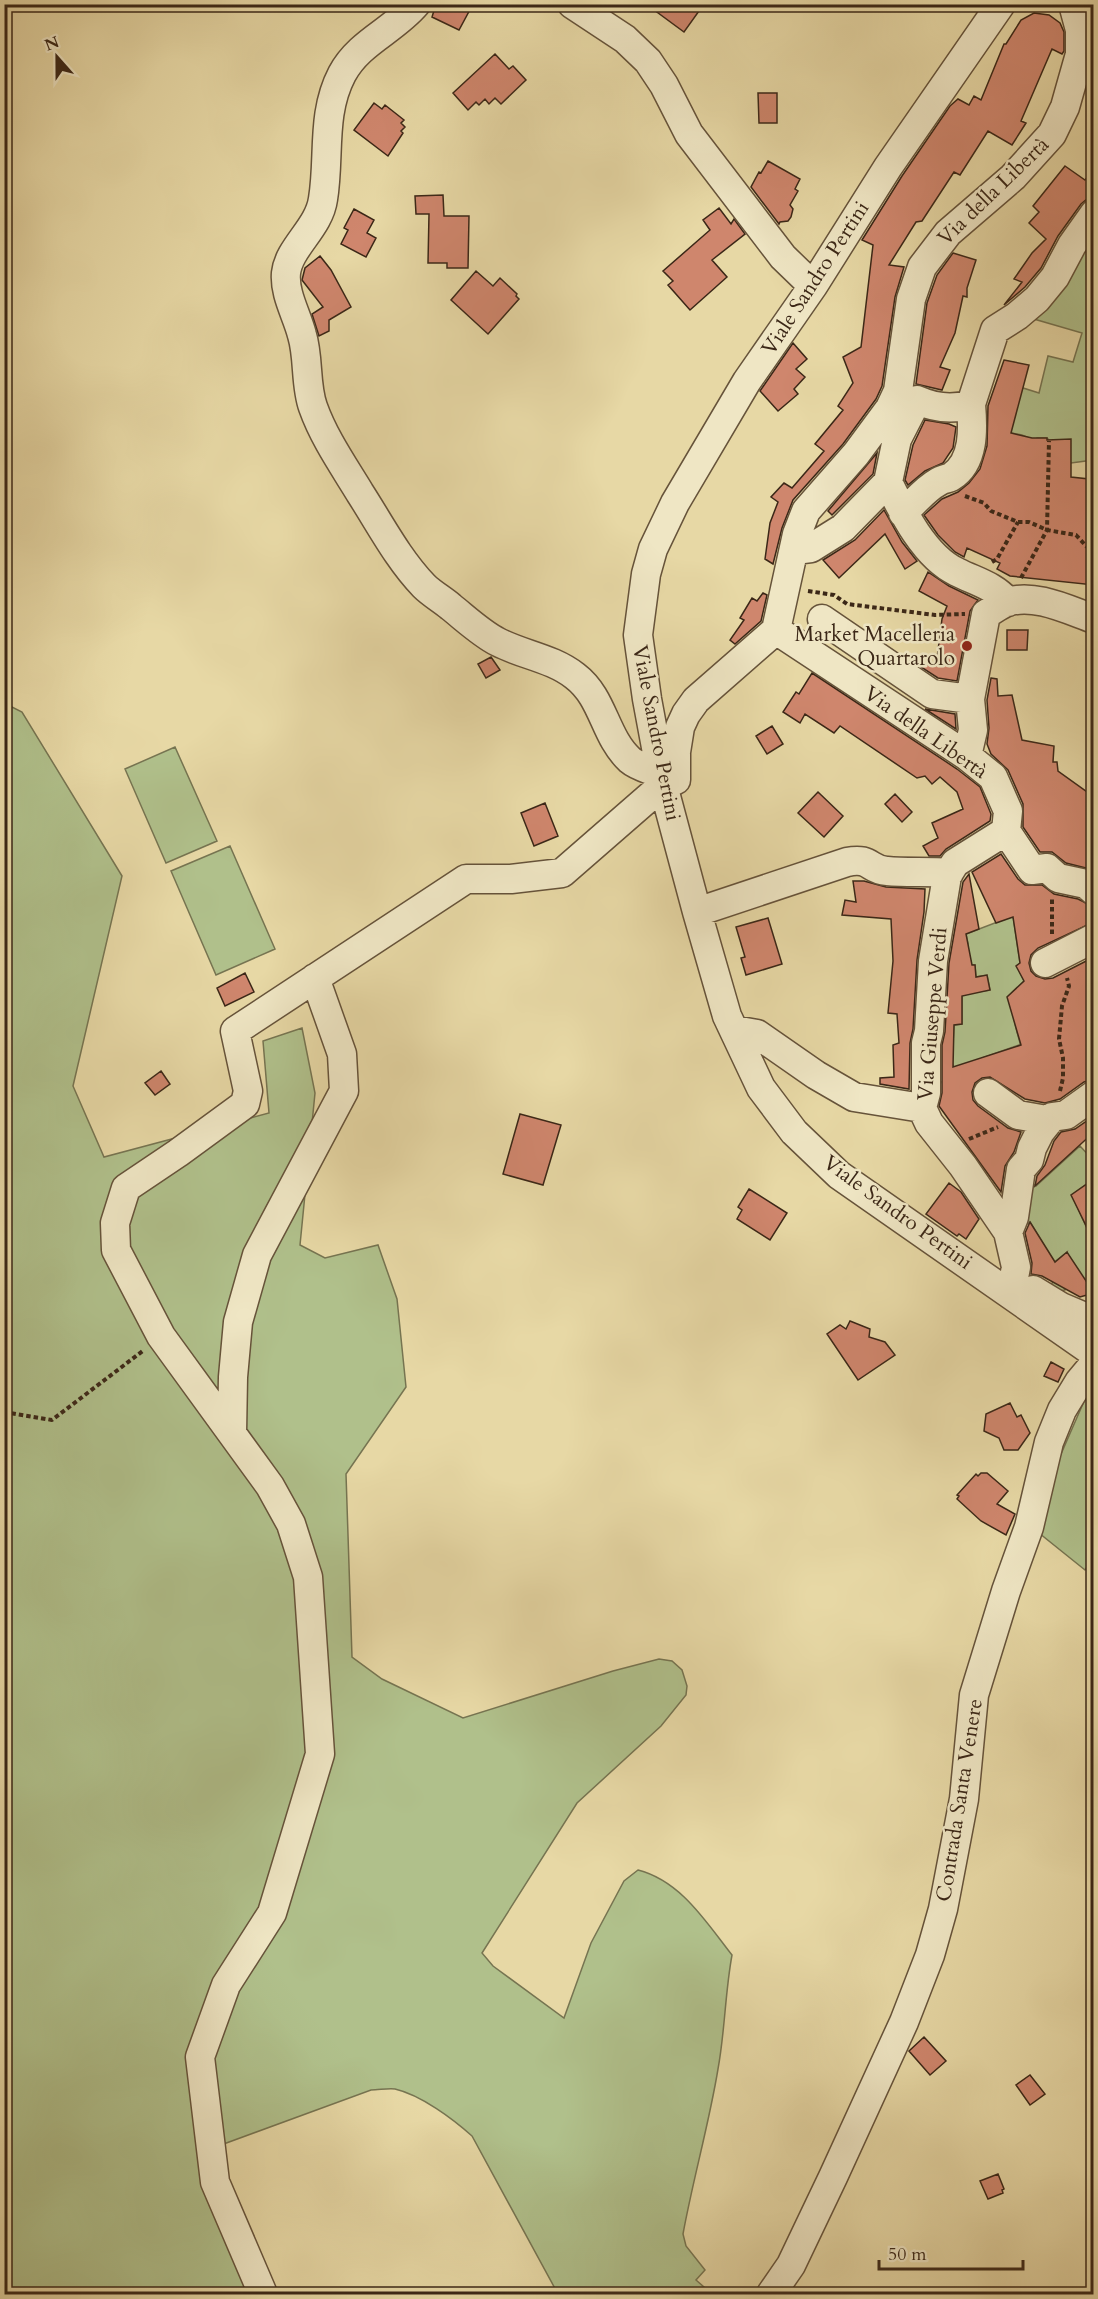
<svg xmlns="http://www.w3.org/2000/svg" width="1098" height="2299" font-family="Cardo,serif">
  <style>
    .green { fill: #b0c08b; stroke: #767451; stroke-width: 1.5 }
    .building { fill: #cf866d; stroke: #3b2717; stroke-width: 1.5 }
    .lines { fill: none; stroke-linecap: round; stroke-linejoin: round }
    .minor-casing { stroke: #66533a; stroke-width: 31 }
    .path { stroke: #3b2717; stroke-width: 4; stroke-dasharray: 4.5 3; stroke-linecap: butt }
    .minor { stroke: #efe6c4; stroke-width: 28 }
    .poi-dot { fill: #8f2418; stroke: #efe6c4; stroke-width: 2 }
    .labels { text-anchor: middle; stroke-width: 5; stroke-linejoin: round; paint-order: stroke }
    .street-label { font-size: 21px; fill: #3b2717; stroke: #efe6c4 }
    .poi-label { font-size: 21px; fill: #3b2717; stroke: #efe6c4; text-anchor: end }
  </style>
  <rect width="100%" height="100%" fill="#e7d8a5"/>
  <filter id="stains"><feTurbulence type="fractalNoise" baseFrequency=".00333" numOctaves="4"/><feColorMatrix values="0 0 0 0 .2 0 0 0 0 .09 0 0 0 0 .02 0 0 0 .5 -.17"/></filter>
  <radialGradient id="worn" r=".72"><stop offset=".6" stop-color="#630" stop-opacity="0"/><stop offset="1" stop-color="#630" stop-opacity=".3"/></radialGradient>
  <path class="green" d="M1087,242L1094,248L1093,460L1071,463L1047,438H1037L1036,441L1022,435L996,430L1023,388L1039,393L1048,356L1073,362L1082,333L1027,317Z
    M4,703L22,712L122,876L73,1086L104,1157L269,1113L263,1041L302,1028L315,1093L300,1245L325,1258L378,1245L397,1299L406,1387L346,1474L352,1657L382,1679L463,1718L613,1671L659,1659L672,1661L682,1670L687,1686L686,1695L661,1726L577,1803L482,1953L493,1966L564,2018L591,1943L624,1881L638,1870C681,1881 706,1922 732,1955C725,1993 725,2031 718,2069C709,2124 693,2179 683,2234L686,2246L705,2270L696,2280L712,2294H558L472,2136C453,2119 421,2095 395,2089C388,2088 379,2090 371,2090L210,2149L248,2294H5Z
    M175,747L217,841L166,863L125,769Z
    M230,846L275,949L216,975L171,871Z
    M1013,916L1020,963L1017,966L1024,981C1006,999 1014,1021 1020,1043L1036,1039L982,1058L984,1066L976,1069L981,1087L948,1100L942,1082L956,1075L952,1062L954,1025L962,1024V994L990,990L987,975L976,977L975,965L961,964L968,944L966,934Z
    M1080,1146L1093,1160V1181L1092,1180L1072,1195L1093,1242V1279V1277L1064,1286L1065,1290L1060,1291L1050,1285L1060,1276L1067,1252L1052,1264L1045,1247L1030,1222L1017,1230L1031,1182L1036,1186Z
    M1092,1383L1094,1384V1556L1085,1570L1034,1529L1051,1477Z"/>
  <path class="building" d="M436,4H473L459,30L432,17Z
    M646,4H704L684,32Z
    M1034,13L1049,15L1060,23L1064,32V51L1062,54L1052,49L1021,121L1026,123L1012,145L988,131L960,175L954,172L922,221L916,222L889,265L904,267L895,297L882,386L876,399L843,444L793,500L782,528L773,564L765,559L770,523L778,502L771,497L784,483L792,488L824,451L815,444L843,410L838,406L853,383L843,357L861,347L873,245L862,240L902,176L950,106L958,99L969,105L974,96L981,100L1004,44H1006L1021,20Z
    M495,54L509,69L513,66L526,80L501,104L495,98L489,104L485,99L479,105L476,102L468,110L453,93Z
    M758,93H777V123H759Z
    M374,103L382,109L385,105L404,120L401,123L405,127L401,131L403,133L388,156L354,130Z
    M768,161L800,179L795,189L798,191L790,205L793,209L791,217L788,221L780,222L779,224L751,187L759,172L761,173Z
    M1065,166L1085,180L1094,169V198L1087,199L1081,204L1058,236L1041,268L1025,287L1004,305L1022,282L1014,279L1032,253L1046,239L1029,223L1039,212L1033,206Z
    M443,195L444,216H469L468,268H447V263H428L429,214H416L415,196Z
    M719,208L731,224L734,219L745,234L712,260L727,277L690,310L668,285L673,281L663,271L710,230L703,220Z
    M354,209L374,220L367,233L376,238L366,257L341,244L348,230L344,228Z
    M953,253L976,260L967,288V297L963,296L955,333L940,367L950,370L942,390L916,384L927,303L937,275Z
    M320,256L331,270L351,307L329,320V331L319,336L312,314L323,307L302,280L305,268Z
    M476,271L493,286L500,278L517,294L516,296L519,299L488,334L451,300Z
    M793,343L807,359L796,369L805,377L794,389L798,394L778,411L760,391Z
    M1004,360L1029,365L1011,433L1032,438H1047V440L1071,439V477L1089,479L1091,512H1094V585L1010,576L997,569L1000,563L967,548L964,557L955,552L938,535L924,515L942,499L958,492L969,483L980,469L987,446L988,406Z
    M925,420L949,424L956,427L953,448L943,463L925,471L908,485L905,480L913,445Z
    M877,453L873,474L832,515L828,511Z
    M884,510L902,542L917,561L905,569L885,534L839,578L823,560L855,540Z
    M928,572L949,586L978,600L970,611L957,681L938,678L921,667L922,664L936,666L942,619L947,606L919,591Z
    M763,593L767,595L761,621L735,644L730,640L744,620L740,618L752,598L757,601Z
    M1007,630H1028L1027,650H1007Z
    M491,657L500,670L486,678L478,664Z
    M812,673L957,769L980,787L991,814L990,821L946,849L940,856H929L923,846L938,838L932,823L963,809L957,792L940,777L932,784L925,776L917,778L840,726L834,733L805,714L800,723L783,712L796,692L799,694Z
    M991,678L997,679L998,696L1012,695L1022,740L1054,746L1053,762H1057L1058,771L1094,797V870L1066,863L1052,852H1040L1023,827V804L1008,770L991,754L987,744L989,728L987,700Z
    M925,709L955,714L956,729Z
    M772,726L783,744L767,754L756,736Z
    M818,792L843,816L824,837L798,813Z
    M895,794L912,812L902,822L885,804Z
    M545,803L558,836L534,846L521,813Z
    M1001,854L1018,879L1025,885H1042L1054,894L1078,899L1094,907V922L1038,948L1031,955L1029,963L1031,971L1036,976L1045,979L1053,978L1094,957V1079L1084,1082L1060,1099L1045,1103L1025,1099L990,1077L982,1078L975,1083L972,1092L973,1100L978,1106L1008,1128L1021,1132L1014,1152L1005,1166L1001,1192L939,1106L942,1093V1045L945,1032L949,963L963,882L969,874L979,929L966,934L972,965H975L976,977L987,975L990,990L962,996V1024L954,1025L953,1067L1021,1045L1007,997L1024,981L1016,966L1020,963L1013,917L996,923L972,872Z
    M853,881H864L886,887L925,889L924,912L917,960L913,1029L910,1043L909,1089L880,1084V1078L894,1077L893,1045L899,1043L897,1014L888,1013L893,961L891,919L842,915L845,900L856,902Z
    M768,918L782,964L746,975L741,958L745,957L736,927Z
    M245,973L254,992L225,1006L217,988Z
    M161,1071L170,1084L155,1095L145,1083Z
    M520,1114L561,1125L543,1185L503,1174Z
    M1094,1116V1132L1035,1186L1037,1176L1045,1165L1054,1141L1061,1132L1075,1129Z
    M1094,1179V1242L1071,1195Z
    M949,1183L961,1192L979,1219L966,1239L959,1234L957,1236L926,1214Z
    M749,1189L787,1213L770,1240L737,1219L742,1210L738,1207Z
    M1030,1222L1055,1262L1067,1252L1094,1293L1080,1297L1042,1276L1031,1274L1032,1263L1025,1233Z
    M850,1321L870,1329L869,1337L885,1342L895,1355L858,1380L827,1334L840,1325L846,1329Z
    M1051,1362L1064,1369L1058,1382L1044,1376Z
    M1010,1403L1017,1417L1021,1415L1030,1433L1018,1450H1004L999,1438L984,1431L986,1414Z
    M981,1473H987L1008,1491L997,1504L1015,1514L1006,1535L981,1521L957,1499L959,1496L957,1495L976,1474L978,1476Z
    M924,2037L946,2061L930,2075L909,2051Z
    M1030,2075L1045,2094L1030,2105L1016,2085Z
    M998,2174L1004,2189L1002,2190L1003,2193L988,2199L980,2181Z"/>
  <g class="lines">
    <defs>
      <path id="minor" d="M416,4C393,31 359,42 342,74C321,114 330,157 323,199C319,228 289,247 286,273C284,294 297,315 302,335C309,358 305,385 313,407C324,438 343,465 360,493C380,524 398,559 424,586C432,594 443,600 451,607C466,619 482,634 498,642C523,655 552,658 575,676C604,698 604,736 630,760C638,767 652,770 661,774
        M572,4L625,39L648,61L664,85L689,134L783,257L813,286
        M1001,4L888,167L813,286L747,381L675,503L653,549L646,574L638,635L647,699L663,785L697,912L727,1016L761,1088L794,1132L839,1175L1094,1353
        M888,482C903,513 925,557 957,572C977,582 993,585 1008,602
        M903,513C914,503 925,489 938,482C942,479 947,479 951,477C975,462 973,428 971,404
        M795,550L811,548L843,528L888,482L897,439L917,400C935,408 953,410 971,404L995,330L1017,316L1037,299L1055,277L1072,245L1094,214
        M822,619L932,694L970,699
        M776,630L967,756L993,777L1008,811L1006,831L1032,870L1047,868L1058,878L1086,884L1094,891
        M967,756L973,730L970,699L986,614C993,610 1000,605 1007,602C1035,593 1068,610 1094,619
        M1006,831L955,863L947,876L933,961L929,1031L926,1043V1093L922,1108L929,1123L963,1166L1008,1232L1016,1267L1011,1293
        M697,912L847,862C872,857 868,870 887,871C907,873 928,871 949,873
        M1045,963L1094,938
        M734,1030L757,1034L816,1075L854,1097L922,1108
        M988,1093L1018,1115L1041,1119L1046,1124
        M1008,1232L1014,1217L1021,1169L1029,1160L1032,1148L1040,1132L1052,1117L1066,1115L1094,1095
        M1033,1290L1061,1307L1094,1321
        M232,1433L233,1377L238,1322L257,1255L344,1091L342,1054L315,978
        M263,2294L215,2182L200,2057L226,1985L272,1913L320,1754L308,1577L291,1524L270,1486L161,1336L116,1250L115,1223L126,1188L178,1153L245,1104L248,1091L235,1031L466,879H511L562,873L663,785L676,780V752L680,727L686,714L696,700L776,630L797,534L806,511L856,454L890,408L898,391L911,299L922,267L948,233L1013,177L1052,134L1065,107L1080,54V30L1073,4
        M771,2294L791,2265L833,2177L904,2022L930,1955L943,1909L964,1799L974,1695L1006,1591L1029,1527L1049,1442L1062,1410L1079,1382L1094,1364"/>
    </defs>
    <use href="#minor" class="minor-casing"/>
    <path class="path" d="M965,496L984,503L991,511L1018,522H1029L1047,530L1076,535L1087,547H1094
      M992,562L997,559L1018,522
      M1021,578L1047,530L1049,441
      M808,591L834,595L847,604L935,615L965,614
      M1052,934V898
      M1060,1091L1063,1078V1058L1059,1039L1062,1006L1069,986L1067,978
      M969,1139L998,1127
      M4,1412L52,1420L144,1350"/>
    <use href="#minor" class="minor"/>
  </g>
  <circle class="poi-dot" cx="967" cy="646" r="6"/>
  <g class="labels">
    <g class="street-label">
      <text transform="translate(993 191) rotate(-44)" y="7">Via della Libertà</text>
      <text transform="translate(815 278) rotate(-57)" y="7">Viale Sandro Pertini</text>
      <text transform="translate(926 732) rotate(35)" y="7">Via della Libertà</text>
      <text transform="translate(657 733) rotate(79)" y="7">Viale Sandro Pertini</text>
      <text transform="translate(932 1014) rotate(-85)" y="7">Via Giuseppe Verdi</text>
      <text transform="translate(898 1212) rotate(36)" y="7">Viale Sandro Pertini</text>
      <text transform="translate(959 1800) rotate(-81)" y="7">Contrada Santa Venere</text>
    </g>
    <g class="poi-label">
      <text x="955" y="641">Market Macelleria<tspan x="955" dy="24">Quartarolo</tspan></text>
    </g>
  </g>
  <rect width="1098" height="2299" fill="none" stroke="#e7d8a5" stroke-width="24"/>
  <rect x="6" y="6" width="1086" height="2287" fill="none" stroke="#3b2717" stroke-width="3"/>
  <rect x="12" y="12" width="1074" height="2275" fill="none" stroke="#3b2717" stroke-width="1.5"/>
  <g transform="translate(57 57) rotate(339)" stroke="#efe6c4" stroke-width="4.5" paint-order="stroke">
  <path d="M0-4.5L10 22L0 15L-10 22Z" fill="#3b2717"/>
  <text y="-9" font-size="16" font-weight="bold" text-anchor="middle" fill="#3b2717">N</text>
  </g>
  <path d="M879 2260v9h144v-9" fill="none" stroke="#3b2717" stroke-width="3"/>
  <text x="888" y="2260" font-size="18" fill="#3b2717" stroke="#efe6c4" stroke-width="4.5" paint-order="stroke">50 m</text>
  <rect width="100%" height="100%" filter="url(#stains)"/>
  <rect width="100%" height="100%" fill="url(#worn)"/>
</svg>
